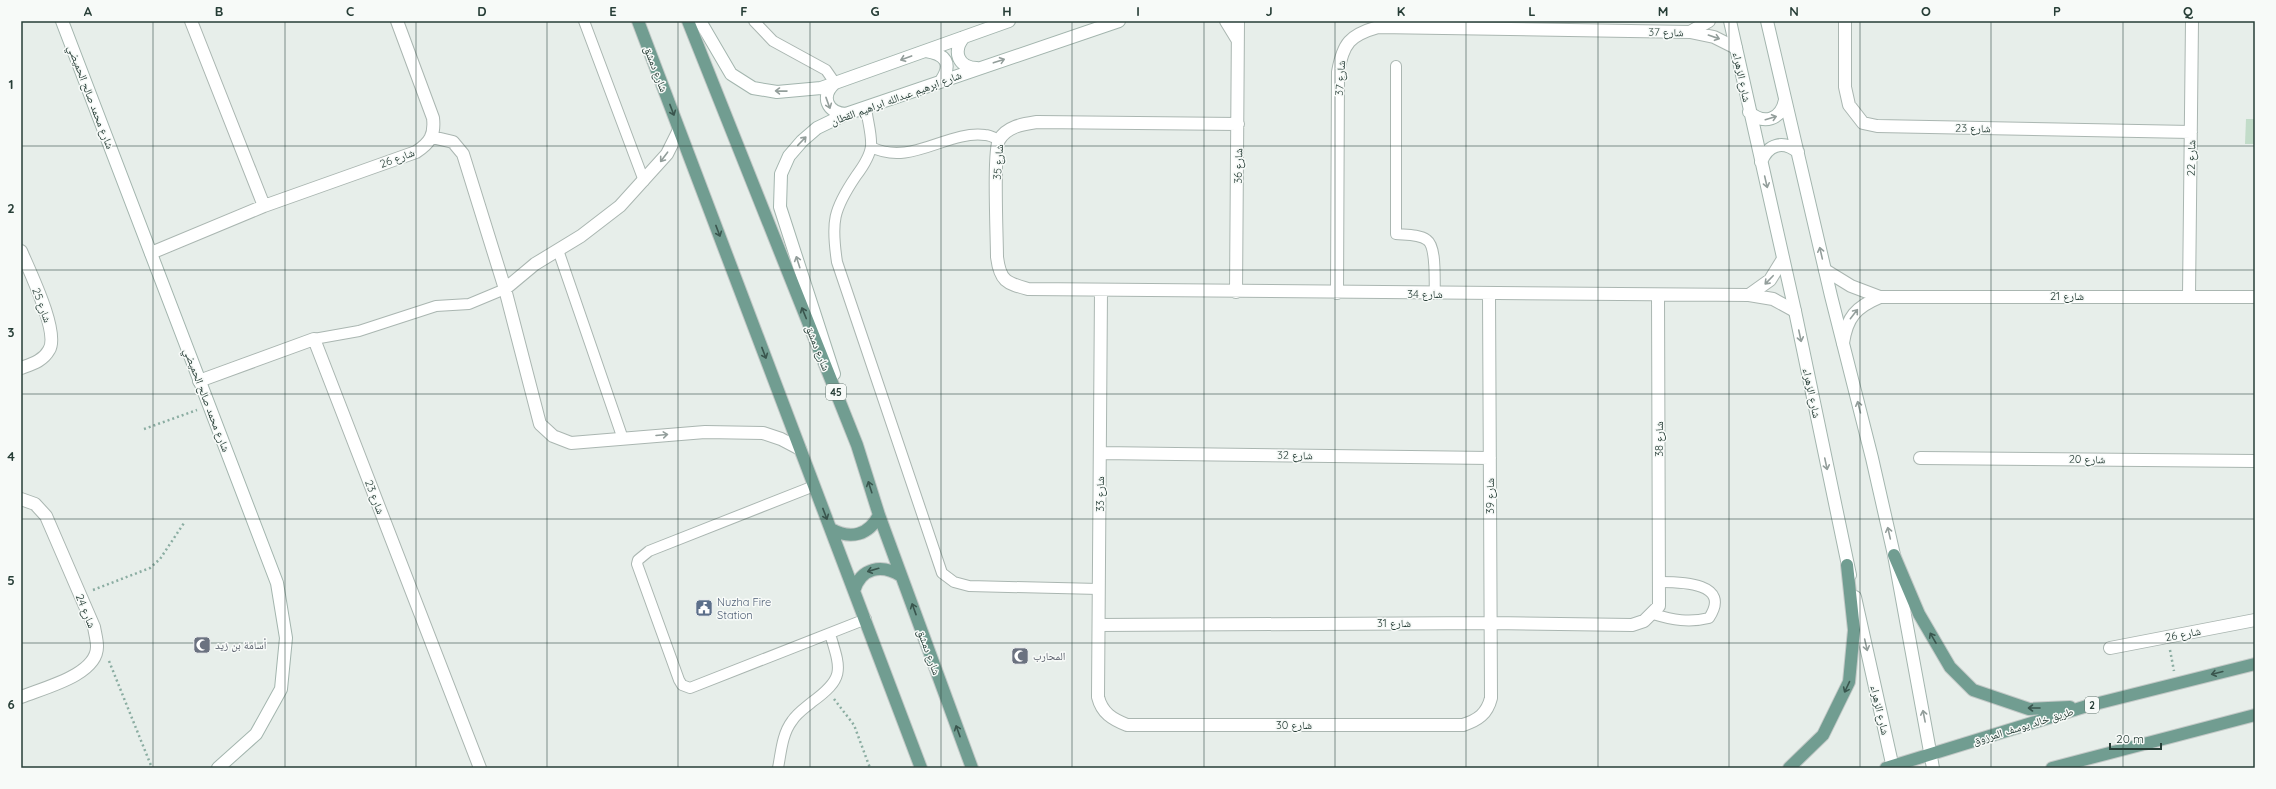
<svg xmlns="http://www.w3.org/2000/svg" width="2276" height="789" font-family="Quicksand,'Noto Naskh Arabic',sans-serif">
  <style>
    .green { fill: #c2dcc9 }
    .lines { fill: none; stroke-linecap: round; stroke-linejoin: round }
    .lane-casing { stroke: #aab6b1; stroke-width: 12 }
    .street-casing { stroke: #aab6b1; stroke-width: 14 }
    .secondary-casing { stroke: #a3b5ae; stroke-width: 14 }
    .primary-casing { stroke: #c3c9c7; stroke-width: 14 }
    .path { stroke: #8bada2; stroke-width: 2.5; stroke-dasharray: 2 3; stroke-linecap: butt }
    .lane { stroke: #fff; stroke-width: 10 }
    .street { stroke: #fff; stroke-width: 12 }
    .secondary { stroke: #fff; stroke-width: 12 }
    .primary { stroke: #719d91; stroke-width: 12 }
    .oneway { stroke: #939e9b }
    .oneway2 { stroke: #3a564e }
    .grid { fill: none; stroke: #273e37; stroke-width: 1; stroke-opacity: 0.55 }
    .labels { text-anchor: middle; stroke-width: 3; stroke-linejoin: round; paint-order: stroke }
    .shield { fill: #f7faf8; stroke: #657671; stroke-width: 1 }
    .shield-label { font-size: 10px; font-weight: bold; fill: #273e37 }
    .street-label { font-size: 11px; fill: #273e37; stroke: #f7faf8 }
    .service-label { font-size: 11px; fill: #4e5e75; stroke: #f7faf8; text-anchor: start }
    .worship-label { font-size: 11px; fill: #5b616d; stroke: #f7faf8; text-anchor: start }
    .neatline { fill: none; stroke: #273e37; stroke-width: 1.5 }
    .grid-label { font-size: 13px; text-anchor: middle; font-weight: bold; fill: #273e37 }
  </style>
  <rect width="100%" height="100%" fill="#e7eeea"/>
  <path class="green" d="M2246,119H2255V144H2245Z"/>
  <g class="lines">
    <defs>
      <path id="lane" d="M584,21L644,181
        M754,21L773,41L826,70L835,83
        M1396,66V234C1405,235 1419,234 1427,240C1437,247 1434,281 1435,294
        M866,107C867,119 872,134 871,146C870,157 862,168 856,176C833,210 831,222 837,262L942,573L954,582L969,586L1099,589
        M871,147C911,167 947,130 985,135C990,135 995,138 999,140
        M558,250L623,439
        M314,339L359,331L436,306L469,304L505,289
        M814,486L649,551L638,560L637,564L679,680L682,685L690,688L866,619
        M1653,614C1673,620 1689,623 1709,618C1732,583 1682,582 1660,582
        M778,768C781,753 782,734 792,721C797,713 805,708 812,702C845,678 841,670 830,634"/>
      <path id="street" d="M191,21L264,206
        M1226,21L1237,39
        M1845,21V87L1849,105L1863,123L1877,126L2191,132
        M1690,32L1709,21
        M1238,124L1037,122C1024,124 1007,126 999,140C993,152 997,238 997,257C1000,281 1006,283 1028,289L1749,295L1773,299L1795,311
        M432,137L453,142L463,154L505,289L540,424L553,436L571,443L705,432L763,433L781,439L800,449
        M21,251C29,270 60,333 49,350C43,361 32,364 21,368
        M151,253L264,206L416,152C430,143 435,135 433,118L397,21
        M1825,270L1851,286L1880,297H2255
        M505,289L535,264L581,236L620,206L667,154L679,130
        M1101,291L1098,697C1102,713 1112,719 1127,725H1463C1478,720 1487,714 1491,698L1489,294
        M1236,292L1238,21
        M1337,293L1338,72C1343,43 1350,35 1378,27L1690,32L1714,37L1736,48
        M1749,295L1770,280L1783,259
        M2189,296L2192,21
        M1843,343C1847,317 1856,307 1880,297
        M199,381L314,339L480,768
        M1100,453L1490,458
        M1920,458L2255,461
        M21,499L35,504L46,516L94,627C95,633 97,640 97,646C98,675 43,688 21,697
        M1099,625L1491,623L1632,625L1644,621L1659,606L1658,295
        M2110,648L2255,620"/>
      <path id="secondary" d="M62,21L277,583L286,638L281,689L256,734L218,768
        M700,21L731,74L753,88L777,92L821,88L1009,21
        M1730,21L1795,311L1850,575
        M1767,21L1831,296L1872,458L1894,555L1933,768
        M964,37C952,51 958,68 977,68
        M926,51C945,54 953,63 941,81
        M835,83C820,96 827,113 846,114
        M1749,112C1764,125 1781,120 1785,100
        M1761,162C1768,144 1783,140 1798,152
        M834,374L780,207L781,174L789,156L802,141L817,128L846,114L1119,21
        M1855,597L1893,768"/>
      <path id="primary" d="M638,21L921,768
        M688,21L857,445L879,515L972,768
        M831,529C851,540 869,535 879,515
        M1894,555L1919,614L1950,667L1973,690L2029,709L2070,707
        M854,591C861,567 882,564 901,576
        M1789,768L1823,735L1849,682L1854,630L1847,565
        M1886,768L2087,706L2255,664
        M2052,768L2255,715"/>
    </defs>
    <use href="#lane" class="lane-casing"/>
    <use href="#street" class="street-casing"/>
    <use href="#secondary" class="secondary-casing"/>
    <use href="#primary" class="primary-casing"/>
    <path class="path" d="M144,429L197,410
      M93,590L150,568L160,559L184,523
      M2170,650L2174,671
      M109,661L152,768
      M834,699L854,725L870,768"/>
    <use href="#lane" class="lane"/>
    <use href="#street" class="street"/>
    <use href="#secondary" class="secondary"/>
    <use href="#primary" class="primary"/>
  </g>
  <defs><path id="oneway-shaft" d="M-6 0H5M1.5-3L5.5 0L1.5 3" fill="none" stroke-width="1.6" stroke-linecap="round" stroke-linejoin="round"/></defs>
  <g class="oneway">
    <use href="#oneway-shaft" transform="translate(1714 37) rotate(19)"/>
    <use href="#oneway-shaft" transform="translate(906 58) rotate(160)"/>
    <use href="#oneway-shaft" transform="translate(999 61) rotate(-18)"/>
    <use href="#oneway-shaft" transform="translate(781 91) rotate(-179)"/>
    <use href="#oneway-shaft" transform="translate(828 103) rotate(70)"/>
    <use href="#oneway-shaft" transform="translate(1771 118) rotate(-17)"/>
    <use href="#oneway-shaft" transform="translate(802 141) rotate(-46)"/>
    <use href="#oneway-shaft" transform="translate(664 157) rotate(127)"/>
    <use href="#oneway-shaft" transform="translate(1766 182) rotate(77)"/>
    <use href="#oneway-shaft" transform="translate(1821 253) rotate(-103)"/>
    <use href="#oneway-shaft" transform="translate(798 262) rotate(-108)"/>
    <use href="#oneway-shaft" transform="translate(1769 280) rotate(134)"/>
    <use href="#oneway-shaft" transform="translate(1854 314) rotate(-52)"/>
    <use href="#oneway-shaft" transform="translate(1800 336) rotate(78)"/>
    <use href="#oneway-shaft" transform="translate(1859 407) rotate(-104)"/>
    <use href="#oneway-shaft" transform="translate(662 435) rotate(-5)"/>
    <use href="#oneway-shaft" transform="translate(1826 464) rotate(78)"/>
    <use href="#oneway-shaft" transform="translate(1889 533) rotate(-103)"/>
    <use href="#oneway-shaft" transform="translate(1866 645) rotate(77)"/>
    <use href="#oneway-shaft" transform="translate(1924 716) rotate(-101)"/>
  </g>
  <g class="oneway2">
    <use href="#oneway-shaft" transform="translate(672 110) rotate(69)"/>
    <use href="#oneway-shaft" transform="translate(718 231) rotate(69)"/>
    <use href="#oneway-shaft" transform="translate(804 313) rotate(-112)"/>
    <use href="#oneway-shaft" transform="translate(764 353) rotate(69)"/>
    <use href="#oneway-shaft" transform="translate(870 487) rotate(-108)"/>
    <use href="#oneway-shaft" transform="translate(825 514) rotate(69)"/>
    <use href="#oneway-shaft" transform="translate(873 570) rotate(164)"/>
    <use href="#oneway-shaft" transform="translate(914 609) rotate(-110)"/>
    <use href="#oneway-shaft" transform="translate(1933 638) rotate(-120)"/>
    <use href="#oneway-shaft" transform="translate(2217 673) rotate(166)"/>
    <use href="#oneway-shaft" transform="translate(1847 687) rotate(115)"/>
    <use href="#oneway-shaft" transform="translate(2034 708) rotate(-180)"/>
    <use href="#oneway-shaft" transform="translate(958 731) rotate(-110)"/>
  </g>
  <path class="grid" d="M153,21V768M285,21V768M416,21V768M547,21V768M678,21V768M810,21V768M941,21V768M1072,21V768M1204,21V768M1335,21V768M1466,21V768M1598,21V768M1729,21V768M1860,21V768M1991,21V768M2123,21V768M21,146H2255M21,270H2255M21,394H2255M21,519H2255M21,643H2255"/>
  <defs>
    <symbol id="civic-square" viewBox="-11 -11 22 22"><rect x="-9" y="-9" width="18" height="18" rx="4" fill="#5c6f8a" stroke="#f7faf8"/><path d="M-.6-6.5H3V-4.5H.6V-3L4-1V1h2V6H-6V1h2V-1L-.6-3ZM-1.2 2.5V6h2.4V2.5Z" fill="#fff"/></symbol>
    <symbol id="mosque-square" viewBox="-11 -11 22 22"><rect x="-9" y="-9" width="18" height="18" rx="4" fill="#6b7280" stroke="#f7faf8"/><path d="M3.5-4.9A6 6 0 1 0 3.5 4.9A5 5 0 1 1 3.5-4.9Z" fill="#fff"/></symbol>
  </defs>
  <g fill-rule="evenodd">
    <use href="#civic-square" x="694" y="598" width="20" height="20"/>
    <use href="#mosque-square" x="192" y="635" width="20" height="20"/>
    <use href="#mosque-square" x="1010" y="646" width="20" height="20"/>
  </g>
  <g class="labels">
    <g class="shield">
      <rect x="826" y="384" width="20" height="16" rx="3"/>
      <rect x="2085" y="697" width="14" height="16" rx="3"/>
    </g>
    <g class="shield-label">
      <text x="836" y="396">45</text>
      <text x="2092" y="709">2</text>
    </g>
    <g class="street-label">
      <text transform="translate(1666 32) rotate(1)" y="4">شارع 37</text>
      <text transform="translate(656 69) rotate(69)" y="4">شارع دمشق</text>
      <text transform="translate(1742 77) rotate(78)" y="4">شارع الزهراء</text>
      <text transform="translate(1340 78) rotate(-86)" y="4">شارع 37</text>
      <text transform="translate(91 97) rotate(69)" y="4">شارع محمد صالح الحميضي</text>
      <text transform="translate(896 98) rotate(-20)" y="4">شارع ابرهيم عبدالله ابراهيم القطان</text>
      <text transform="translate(1973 128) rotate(1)" y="4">شارع 23</text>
      <text transform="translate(397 158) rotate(-20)" y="4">شارع 26</text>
      <text transform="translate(2191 158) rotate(-89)" y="4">شارع 22</text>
      <text transform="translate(998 162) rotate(-86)" y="4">شارع 35</text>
      <text transform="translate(1238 166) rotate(-89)" y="4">شارع 36</text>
      <text x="1425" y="298">شارع 34</text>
      <text x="2067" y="300">شارع 21</text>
      <text transform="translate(42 305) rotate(70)" y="4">شارع 25</text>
      <text transform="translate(818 348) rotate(68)" y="4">شارع دمشق</text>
      <text transform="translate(1812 393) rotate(78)" y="4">شارع الزهراء</text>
      <text transform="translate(207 400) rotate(69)" y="4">شارع محمد صالح الحميضي</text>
      <text transform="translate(1659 439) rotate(-90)" y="4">شارع 38</text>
      <text transform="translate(1295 455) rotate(1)" y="4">شارع 32</text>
      <text transform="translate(2087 459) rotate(1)" y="4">شارع 20</text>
      <text transform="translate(1100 494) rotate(-90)" y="4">شارع 33</text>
      <text transform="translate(1490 496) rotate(-90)" y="4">شارع 39</text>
      <text transform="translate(375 497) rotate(69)" y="4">شارع 23</text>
      <text transform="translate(86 611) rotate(68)" y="4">شارع 24</text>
      <text x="1394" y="627">شارع 31</text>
      <text transform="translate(2183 634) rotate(-11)" y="4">شارع 26</text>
      <text transform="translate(929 652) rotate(70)" y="4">شارع دمشق</text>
      <text transform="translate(1880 710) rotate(77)" y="4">شارع الزهراء</text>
      <text x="1294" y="729">شارع 30</text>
      <text transform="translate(2023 726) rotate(-17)" y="4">طريق خالد يوسف المرزوق</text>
    </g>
    <g class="service-label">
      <text x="717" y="606">Nuzha Fire<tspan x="717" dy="13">Station</tspan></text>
    </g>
    <g class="worship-label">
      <text x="215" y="649">أسامة بن زيد</text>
      <text x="1033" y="660">المحارب</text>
    </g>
  </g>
  <rect width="2276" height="789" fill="none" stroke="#f7faf8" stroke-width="44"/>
  <path d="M2110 743v6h51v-6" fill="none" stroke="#273e37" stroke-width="2"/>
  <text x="2116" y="743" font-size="12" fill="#273e37" stroke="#f7faf8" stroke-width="3" paint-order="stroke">20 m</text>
  <rect x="22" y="22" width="2232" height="745" class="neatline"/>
  <g class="grid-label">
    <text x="88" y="16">A</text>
    <text x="219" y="16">B</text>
    <text x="350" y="16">C</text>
    <text x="482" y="16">D</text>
    <text x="613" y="16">E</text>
    <text x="744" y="16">F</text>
    <text x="875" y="16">G</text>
    <text x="1007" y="16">H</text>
    <text x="1138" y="16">I</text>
    <text x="1269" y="16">J</text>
    <text x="1401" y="16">K</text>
    <text x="1532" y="16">L</text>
    <text x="1663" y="16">M</text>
    <text x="1794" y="16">N</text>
    <text x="1926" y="16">O</text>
    <text x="2057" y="16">P</text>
    <text x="2188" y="16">Q</text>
    <text x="11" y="89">1</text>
    <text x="11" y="213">2</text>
    <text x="11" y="337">3</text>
    <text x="11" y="461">4</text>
    <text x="11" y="585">5</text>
    <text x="11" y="709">6</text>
  </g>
</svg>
